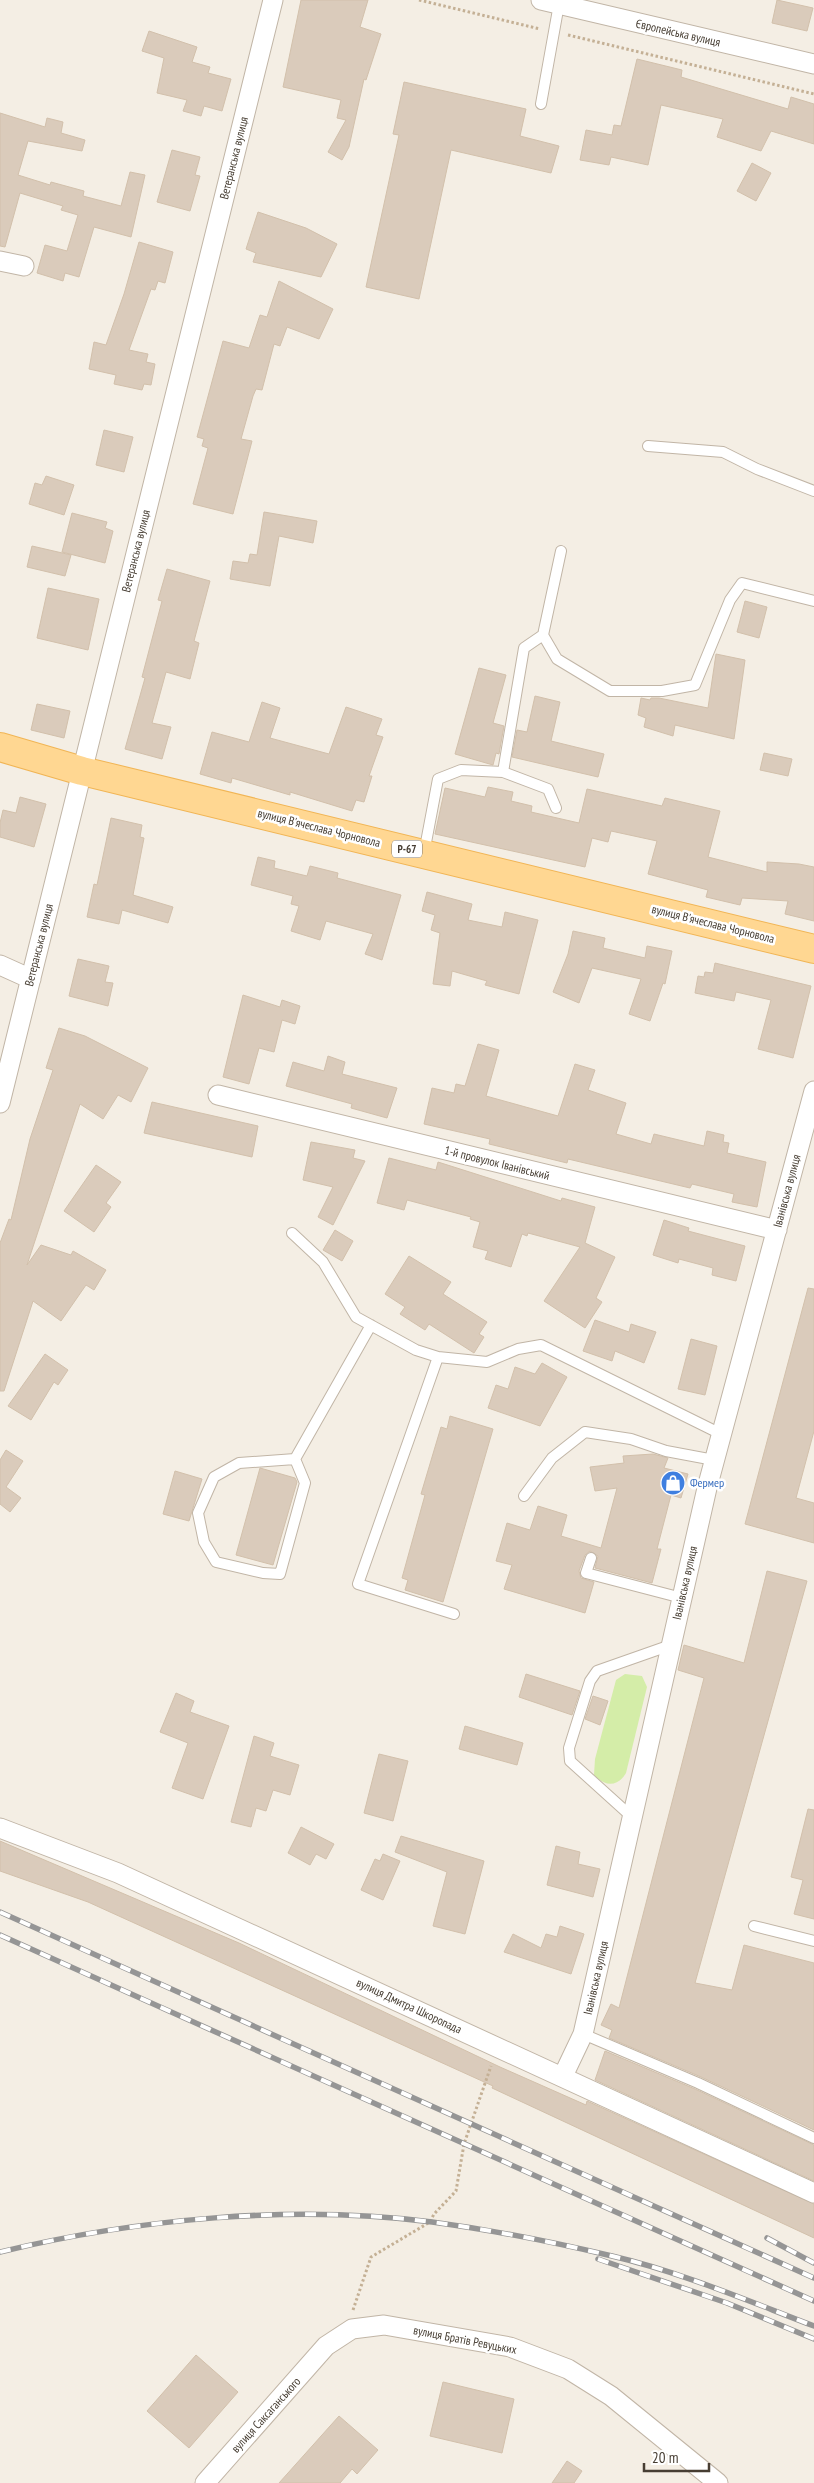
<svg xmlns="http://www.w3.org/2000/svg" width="814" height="2483" font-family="'PT Sans Narrow',sans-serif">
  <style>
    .green { fill: #d4eda8 }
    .building { fill: #dacbbb; stroke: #d2c0ab }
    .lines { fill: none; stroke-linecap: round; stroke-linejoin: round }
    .service-casing { stroke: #c1b5a6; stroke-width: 12 }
    .minor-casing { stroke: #c1b5a6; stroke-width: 21 }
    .primary-casing { stroke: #f1b555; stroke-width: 30 }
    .path { stroke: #c4b095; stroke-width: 3; stroke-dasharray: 2.5 2.5; stroke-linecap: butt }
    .service { stroke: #fff; stroke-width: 10 }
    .minor { stroke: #fff; stroke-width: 19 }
    .primary { stroke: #ffd792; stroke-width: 28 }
    .rail-casing { stroke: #959595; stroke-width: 5.5 }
    .rail { stroke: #fff; stroke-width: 4; stroke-dasharray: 11; stroke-linecap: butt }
    .labels { text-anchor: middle; stroke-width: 5; stroke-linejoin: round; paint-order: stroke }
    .shield { fill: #fff; stroke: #7e7870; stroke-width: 1 }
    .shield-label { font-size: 11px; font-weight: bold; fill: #473e33 }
    .street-label { font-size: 12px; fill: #473e33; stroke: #fff }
    .shop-label { font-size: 12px; fill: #366cbe; stroke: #fff; text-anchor: start }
  </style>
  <rect width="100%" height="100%" fill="#f4eee4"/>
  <path class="green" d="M625,1674L642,1676L647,1687L626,1773C618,1787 605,1787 594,1775L595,1759L616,1680Z"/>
  <path class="building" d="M301,0H368L360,27L381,34L366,80L364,79L349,147L342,160L328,152L346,120L337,118L341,100L283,87Z
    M777,0L813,8L807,31L772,23Z
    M149,31L197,47L192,62L210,67L208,73L231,79L222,111L204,106L201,116L183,111L187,100L157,93L164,58L142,51Z
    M637,59L682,70L681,77L788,109L791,97L814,104V144L771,131L761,151L717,137L723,119L661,105L648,165L611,157L609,165L580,160L586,130L612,135L614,125L621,126Z
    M404,82L526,109L520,136L559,146L551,173L451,150L419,299L366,287L399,135L393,134Z
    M0,113L45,127L47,118L63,122L61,133L85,140L82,151L28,141L18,175L50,185L51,182L84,191L83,196L121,206L130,172L145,175L131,237L94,227L79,277L65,273L63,281L37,273L45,245L67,251L78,215L61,210L63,206L20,193L5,247L0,246Z
    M172,150L200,157L195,175L200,176L190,211L157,202Z
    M752,163L771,173L756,201L737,191Z
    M258,212L306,228L337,244L321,277L253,262L256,253L246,249Z
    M139,242L173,252L165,283L158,281L155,290L151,289L129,350L148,354L146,362L155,364L151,385L144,384L142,390L114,384L116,375L89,369L94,342L106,345L124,294Z
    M279,281L333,309L319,339L287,327L280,346L274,344L262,390L256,389L253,396L241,439L252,441L233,514L193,504L208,448L202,446L204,439L197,437L223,341L249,348L260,315L267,317Z
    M104,430L133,437L124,472L96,465Z
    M46,476L74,485L64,515L29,504L35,483L42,485Z
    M264,512L317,521L313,543L279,536L270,586L230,579L233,561L248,563L250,554L257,555Z
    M72,513L107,522L105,528L113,531L105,563L62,552Z
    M32,546L71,555L65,576L27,567Z
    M167,569L210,581L194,641L199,643L190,679L166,672L163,683L152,723L171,727L162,759L125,749L145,678L142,677L162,601L158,600Z
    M48,588L99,599L88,650L37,638Z
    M745,601L767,607L759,638L737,632Z
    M716,654L745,660L734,739L675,725L673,736L644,727L646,718L638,715L641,698L650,700L651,698H659L708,708Z
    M479,668L506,675L493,723L504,726L499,754L496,753L493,765L455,754Z
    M535,696L560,702L551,741L604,754L598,777L512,757L517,730L527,732Z
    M262,702L280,708L270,738L329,754L346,707L382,719L376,735L383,737L369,776H372L364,802L356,800L352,811L290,792V795L232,778L231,783L200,774L212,732L249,742Z
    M37,704L70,711L64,738L31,730Z
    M764,753L792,759L788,776L760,770Z
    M488,787L513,792L511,801L532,806L531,812L579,823L587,789L662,806L665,798L720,811L708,857L767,872V862L799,864L814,867V921L785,914L788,901L742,898L740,905L706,897L708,890L648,874L657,841L611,831L608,842L592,838L585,867L435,834L445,788L485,797Z
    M20,797L46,804L34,847L0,837V823L3,810L16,813Z
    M111,818L142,825L140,837L144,838L133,895L173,907L168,923L122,910L119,924L87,917L94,884L97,885Z
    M258,857L275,861L274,868L307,876L310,866L338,873L337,878L401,895L382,960L365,954L373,934L326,921L320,940L291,931L299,906L291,904L293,896L251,885Z
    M427,892L472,904L468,920L502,927L505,912L538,920L519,994L485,985L487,981L452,971L450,986L433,984L440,933L431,930L435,915L422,911Z
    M573,931L605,938L603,948L645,958L647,946L672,951L665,984L663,983L650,1021L629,1014L641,979L592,968L579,1003L553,992L568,954Z
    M78,959L109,966L105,982L113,983L108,1006L69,996Z
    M715,963L811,986L793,1058L758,1049L771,1000L736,992L734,1001L695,993L698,976L704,977L705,972L713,973Z
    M243,995L280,1007L282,1000L300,1006L295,1024L282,1020L274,1052L259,1048L249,1084L223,1077Z
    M59,1028L85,1036L148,1068L131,1102L118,1095L103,1119L80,1104L27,1265L41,1245L71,1255L73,1251L106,1270L94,1290L86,1285L61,1321L33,1301L4,1391H0V1243L9,1219L11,1220L30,1139L53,1070L46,1068Z
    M478,1044L499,1050L486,1096L558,1116L575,1064L595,1070L588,1090L626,1103L616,1134L651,1144L654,1134L704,1146L707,1131L724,1135L723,1142L729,1143L727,1153L766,1162L757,1207L732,1202L734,1194L692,1184L690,1188L568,1159L567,1163L489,1144L490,1139L424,1124L432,1088L454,1093L456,1084L465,1086Z
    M328,1056L345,1062L342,1074L397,1088L387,1118L351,1108L352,1104L286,1086L293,1062L324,1071Z
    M152,1102L258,1126L252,1157L144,1133Z
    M311,1142L355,1150L353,1158L365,1161L333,1225L318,1217L333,1187L303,1180Z
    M389,1158L436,1170L438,1162L561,1201L562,1198L595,1207L585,1243L615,1257L596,1298L602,1302L585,1328L544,1301L580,1247L528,1233L527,1236L522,1234L511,1267L485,1259L488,1251L473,1247L480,1222L470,1219L471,1217L407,1200L404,1210L377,1203Z
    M96,1165L121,1182L106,1203L111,1207L94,1232L64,1211Z
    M664,1220L689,1228L688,1231L745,1246L736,1281L712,1275L713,1268L679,1259L678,1263L653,1255Z
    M335,1230L353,1241L342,1261L323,1250Z
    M409,1256L451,1282L443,1294L487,1322L479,1334L484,1337L474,1353L429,1324L425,1330L400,1314L405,1307L385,1294Z
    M808,1288L814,1289V1431L796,1498L814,1503V1543L745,1524Z
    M595,1320L629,1332L631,1324L656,1332L644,1363L615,1351L612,1361L583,1351Z
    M691,1339L717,1346L705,1395L678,1389Z
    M45,1354L68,1370L58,1385L54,1382L31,1420L8,1406Z
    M542,1363L567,1377L540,1426L488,1408L496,1385L508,1389L515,1367L535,1374Z
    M450,1416L493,1429L443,1602L405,1590L408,1580L402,1578L425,1495L421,1494L441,1427L447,1429Z
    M6,1450L23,1461L6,1487L21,1498L10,1512L0,1504V1460Z
    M653,1454L668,1458L664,1468L688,1474L681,1498L671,1495L657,1549H661L652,1583L595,1568L598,1556L590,1551L585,1555L579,1571L581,1578L594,1582L585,1613L504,1589L512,1565L496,1561L507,1523L530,1530L538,1506L567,1515L561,1536L601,1548L617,1488L595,1491L590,1467L624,1463L623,1456Z
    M260,1468L295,1478L297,1482L273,1565L236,1555Z
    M175,1471L202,1479L189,1521L163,1514Z
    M767,1571L807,1581L695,1983L732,1990L744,1945L814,1963V2130L701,2077L609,2038L612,2030L601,2025L611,2004L619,2008L704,1678L678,1670L684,1645L744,1663Z
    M526,1674L580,1691L572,1715L519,1697Z
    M176,1693L194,1701L190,1712L229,1726L203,1799L172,1788L188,1743L160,1732Z
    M593,1696L608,1701L600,1725L585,1719Z
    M465,1726L523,1743L517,1765L459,1749Z
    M254,1736L274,1743L270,1756L299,1765L290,1795L273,1790L266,1811L256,1808L251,1827L231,1822Z
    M379,1754L408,1761L393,1821L364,1813Z
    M808,1809L814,1810V1919L794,1914L803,1880L791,1877Z
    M301,1827L334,1844L326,1859L316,1854L310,1865L288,1853Z
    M401,1836L484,1861L465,1934L433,1926L447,1872L395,1852Z
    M0,1841L239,1943L500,2067L586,2105L587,2101L814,2204V2238L492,2088L493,2086L88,1902L0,1871Z
    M556,1846L580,1852L578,1864L600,1869L593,1897L547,1885Z
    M383,1854L400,1861L383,1900L361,1890L375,1859L380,1861Z
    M560,1926L584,1934L571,1974L504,1952L513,1934L541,1948L546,1934L557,1937Z
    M605,2051L695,2089L814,2145V2181L595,2080Z
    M196,2355L238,2392L189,2448L147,2411Z
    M443,2382L514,2399L502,2453L430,2436Z
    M339,2416L378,2450L357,2474L352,2469L340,2483H279Z
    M567,2461L582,2471L574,2483H552Z"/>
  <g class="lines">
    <defs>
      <path id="service" d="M541,104L559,4
        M648,446L723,452L757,469L814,491
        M543,635L557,659L610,691H662L695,685L730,600L742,583L814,601
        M503,772L548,789L556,808
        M424,853L438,779L461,770L503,772L524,648L543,635L561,551
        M292,1233L323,1262L356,1317L416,1350L438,1357L487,1362L518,1349L541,1345L721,1434
        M438,1357L358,1584L454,1614
        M295,1459L305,1483L280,1574L263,1573L216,1562L204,1542L198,1513L214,1477L239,1463Z
        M295,1459L371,1325
        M524,1496L552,1458L585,1432L631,1439L666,1451L714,1460
        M591,1558L586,1573L682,1598
        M632,1817L570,1761L569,1748L590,1681L597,1671L671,1645
        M754,1926L814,1941
        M583,2034L698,2083L814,2138"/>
      <path id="minor" d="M541,0L814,64
        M0,261L24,266
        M0,965L31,979
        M218,1095L777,1230
        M0,1103L273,0
        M0,1828L118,1873L814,2193
        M563,2076L583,2034L707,1488L814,1091
        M205,2483L326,2346L352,2329L384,2325L510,2347L568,2369L611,2396L718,2483"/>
      <path id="primary" d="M0,747L82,771L814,949"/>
    </defs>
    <use href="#service" class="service-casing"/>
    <use href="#minor" class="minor-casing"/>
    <use href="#primary" class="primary-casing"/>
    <path class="path" d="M419,0L540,29
      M568,35L814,94
      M353,2310L371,2257L430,2222L434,2214L456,2191L464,2144L491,2066"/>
    <use href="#service" class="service"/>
    <use href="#minor" class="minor"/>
    <use href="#primary" class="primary"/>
    <defs>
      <path id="rail" d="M0,1912L814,2278
        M0,1935L814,2301
        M767,2238L814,2263
        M0,2252C136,2219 292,2204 432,2222C492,2230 553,2242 612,2256C681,2272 748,2301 814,2326
        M598,2259L727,2303L814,2339"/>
    </defs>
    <use href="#rail" class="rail-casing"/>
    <use href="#rail" class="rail"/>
  </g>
  <defs>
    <symbol id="shop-disc" viewBox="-11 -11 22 22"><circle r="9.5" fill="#3f7fe0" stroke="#fff"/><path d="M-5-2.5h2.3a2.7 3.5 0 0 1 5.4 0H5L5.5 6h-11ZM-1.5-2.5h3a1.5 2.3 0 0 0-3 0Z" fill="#fff"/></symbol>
  </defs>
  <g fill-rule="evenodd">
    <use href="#shop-disc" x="659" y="1469" width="28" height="28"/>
  </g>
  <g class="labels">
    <rect class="shield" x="392" y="840.5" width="30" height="17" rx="4"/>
    <g class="shield-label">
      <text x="407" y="853">Р-67</text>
    </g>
    <g class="street-label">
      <text transform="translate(678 33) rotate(13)" y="4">Європейська вулиця</text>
      <text transform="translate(234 158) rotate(-76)" y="4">Ветеранська вулиця</text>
      <text transform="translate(136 551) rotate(-76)" y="4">Ветеранська вулиця</text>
      <text transform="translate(319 828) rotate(14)" y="4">вулиця В'ячеслава Чорновола</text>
      <text transform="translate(713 924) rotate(14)" y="4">вулиця В'ячеслава Чорновола</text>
      <text transform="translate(39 945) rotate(-76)" y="4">Ветеранська вулиця</text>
      <text transform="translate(497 1163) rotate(14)" y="4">1-й провулок Іванівський</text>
      <text transform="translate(787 1191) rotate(-75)" y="4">Іванівська вулиця</text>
      <text transform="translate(685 1583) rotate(-77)" y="4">Іванівська вулиця</text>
      <text transform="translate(596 1978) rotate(-77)" y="4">Іванівська вулиця</text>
      <text transform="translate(409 2006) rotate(25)" y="4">вулиця Дмитра Шкоропада</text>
      <text transform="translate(465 2340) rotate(11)" y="4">вулиця Братів Ревуцьких</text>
      <text transform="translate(266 2415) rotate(-48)" y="4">вулиця Саксаганського</text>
    </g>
    <g class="shop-label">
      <text x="690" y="1487">Фермер</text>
    </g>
  </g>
  <path d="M644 2463v8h65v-8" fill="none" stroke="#473e33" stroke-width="2.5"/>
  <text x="652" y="2463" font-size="15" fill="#473e33" stroke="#ffffff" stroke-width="4" paint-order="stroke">20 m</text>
</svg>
